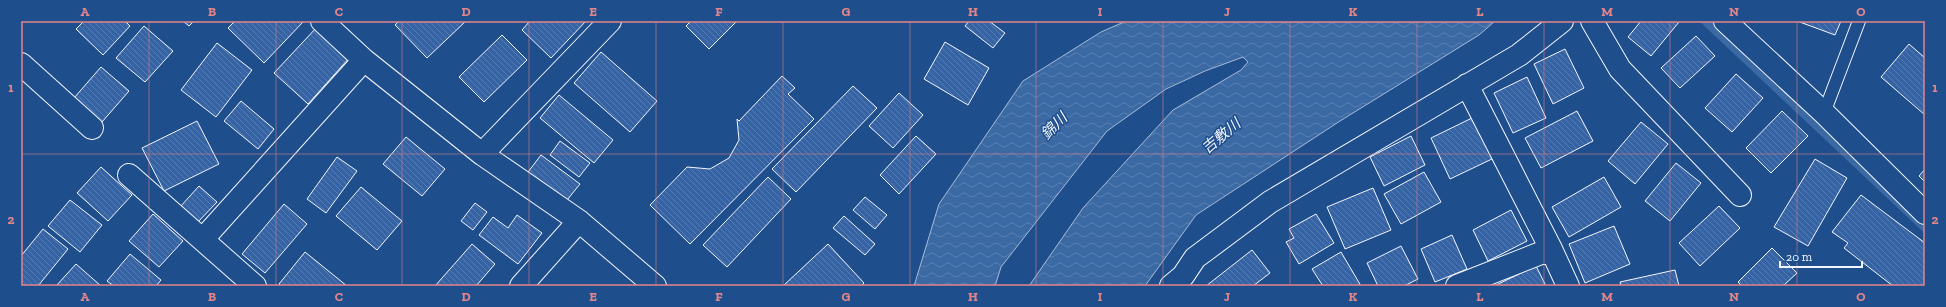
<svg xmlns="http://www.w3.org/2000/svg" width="1946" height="307" font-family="'Zilla Slab','Noto Sans JP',serif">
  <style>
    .water { fill: url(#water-waves); stroke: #a8bbd7 }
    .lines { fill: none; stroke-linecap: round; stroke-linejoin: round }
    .stream { stroke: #3b69a3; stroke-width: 8 }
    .building { fill: url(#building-back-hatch); stroke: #f2f6ff }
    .service-casing { stroke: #f2f6ff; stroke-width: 14 }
    .minor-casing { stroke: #f2f6ff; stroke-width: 24 }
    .service { stroke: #1f4e8c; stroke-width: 12 }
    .minor { stroke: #1f4e8c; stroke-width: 22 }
    .grid { fill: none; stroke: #e38589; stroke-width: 1; stroke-opacity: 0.55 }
    .labels { text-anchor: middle; stroke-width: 3; stroke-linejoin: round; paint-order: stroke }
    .water-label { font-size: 15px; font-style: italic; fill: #f2f6ff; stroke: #1f4e8c }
    .neatline { fill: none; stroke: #e38589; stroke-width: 1.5 }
    .grid-label { font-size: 13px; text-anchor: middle; font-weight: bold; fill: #e38589 }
  </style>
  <defs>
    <pattern id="water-waves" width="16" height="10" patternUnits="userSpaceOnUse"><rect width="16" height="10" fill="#3b69a3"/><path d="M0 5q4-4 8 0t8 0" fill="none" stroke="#587fb1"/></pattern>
    <pattern id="building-back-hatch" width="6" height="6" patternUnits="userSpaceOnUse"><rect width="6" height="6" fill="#3563a3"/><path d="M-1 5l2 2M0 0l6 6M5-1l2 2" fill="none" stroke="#537ab1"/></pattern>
  </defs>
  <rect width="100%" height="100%" fill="#1f4e8c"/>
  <path class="water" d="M1126,21H1495L1479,35L1340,121L1196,215L1145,286H1029L1083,208L1173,110L1241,70L1248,62L1243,57L1205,71L1166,89L1107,131L1001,267L995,286H914L939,204L1023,81L1101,32Z"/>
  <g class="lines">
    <path class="stream" d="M1705,21L1925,228"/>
  </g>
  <path class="building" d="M84,21H125L130,26L103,55L76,29Z
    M183,21H194L189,26Z
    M235,21H304L264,63L228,28Z
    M399,21H466L427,58L395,25Z
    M530,21H586L551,58L522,30Z
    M691,21H737L709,49L686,26Z
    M969,21H989L1005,33L993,48L965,26Z
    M1641,21H1677L1679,22L1651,56L1628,37Z
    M1797,21H1841L1835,35Z
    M144,26L173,51L145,82L116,58Z
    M317,27L350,57L308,104L274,73Z
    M502,35L527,60L484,102L459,77Z
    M1696,36L1715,56L1680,88L1661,68Z
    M945,42L989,68L968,105L924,79Z
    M217,43L252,70L216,117L181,90Z
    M1909,44L1925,58V115L1881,77Z
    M1565,49L1584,88L1553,104L1534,64Z
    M601,52L657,101L630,132L574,83Z
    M101,67L129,91L102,122L74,98Z
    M1736,74L1763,98L1732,132L1705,108Z
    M782,76L795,88L788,94L814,119L690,244L650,205L687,167L710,169L729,158L739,140L737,119L739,121Z
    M1527,77L1546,118L1513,133L1494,93Z
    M853,86L877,108L796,192L772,169Z
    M899,93L923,115L893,148L869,126Z
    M559,95L613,140L594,163L540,118Z
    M241,101L274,129L258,149L224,121Z
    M1577,111L1593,141L1541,168L1525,138Z
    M1782,111L1808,136L1771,173L1746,148Z
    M1474,117L1494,158L1450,179L1431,138Z
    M197,121L219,164L164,191L142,148Z
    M1641,122L1668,144L1635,184L1608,161Z
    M916,136L936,154L899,194L880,175Z
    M1411,136L1425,165L1384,186L1370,157Z
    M406,137L445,169L422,196L383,164Z
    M560,141L590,163L579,177L550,155Z
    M541,155L580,184L563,205L525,176Z
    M337,157L357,171L326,213L307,199Z
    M1815,159L1847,178L1808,246L1774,227Z
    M1676,163L1701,183L1670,221L1645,201Z
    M101,167L132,195L108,221L77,193Z
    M1925,169V182L1919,176Z
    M1424,172L1441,202L1401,224L1384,194Z
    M768,177L791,199L727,267L703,245Z
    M1604,177L1621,207L1569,237L1552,207Z
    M199,186L217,202L197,223L180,207Z
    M361,187L402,221L377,250L336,216Z
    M1373,188L1391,230L1345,249L1327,207Z
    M1861,195L1925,243V286H1893L1844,248L1848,243L1832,232Z
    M865,197L887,215L875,229L853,210Z
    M70,200L102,225L80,252L48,226Z
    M475,203L487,212L473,230L461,221Z
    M284,204L307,224L265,273L242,254Z
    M1719,206L1740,228L1700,266L1679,243Z
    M1511,210L1527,241L1488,261L1473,230Z
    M153,214L183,241L159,267L129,241Z
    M1316,214L1334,243L1299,264L1286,242L1294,238L1289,229Z
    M517,215L542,233L518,264L479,235L493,217L508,228Z
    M844,216L875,244L865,255L833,228Z
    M1614,226L1630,264L1585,283L1569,244Z
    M43,229L68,249L38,286H21V256Z
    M1452,235L1467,269L1435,282L1421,249Z
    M472,244L495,264L476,286H435Z
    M828,244L864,283L861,286H783Z
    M1401,246L1418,279L1404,286H1378L1367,263Z
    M1772,248L1797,273L1783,286H1742L1738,282Z
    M1252,250L1270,273L1253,286H1206Z
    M305,252L347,286H281L279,284Z
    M1341,252L1361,286H1323L1312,269Z
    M130,254L161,280L156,286H114L107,281Z
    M76,264L101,286H56Z
    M1536,266L1545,284L1542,286H1494Z
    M1675,270L1679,286H1621L1620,282Z"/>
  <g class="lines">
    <defs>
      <path id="service" d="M1824,113L1859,21"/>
      <path id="minor" d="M322,21L364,60L482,154L579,221L655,286
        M1592,21L1620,69L1740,195
        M1725,21L1824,113L1925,213
        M21,64L92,128
        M1467,85L1551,249L1568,286
        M482,154L610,21
        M129,175L255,286
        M203,239L364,60
        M521,286L579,221
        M1171,286L1183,276L1195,258L1270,202L1519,55L1562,21
        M1457,286L1551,249"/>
    </defs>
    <use href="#service" class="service-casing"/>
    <use href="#minor" class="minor-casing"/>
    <use href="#service" class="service"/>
    <use href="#minor" class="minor"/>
  </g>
  <path class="grid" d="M149,21V286M276,21V286M402,21V286M529,21V286M656,21V286M783,21V286M910,21V286M1036,21V286M1163,21V286M1290,21V286M1417,21V286M1544,21V286M1670,21V286M1797,21V286M21,154H1925"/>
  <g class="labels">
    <g class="water-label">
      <text transform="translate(1054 126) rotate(-45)" y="5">錦川</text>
      <text transform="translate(1221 136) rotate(-40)" y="5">吉敷川</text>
    </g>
  </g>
  <rect width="1946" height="307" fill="none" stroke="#1f4e8c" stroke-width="44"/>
  <path d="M1780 261v6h82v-6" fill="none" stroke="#f2f6ff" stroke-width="2"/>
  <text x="1786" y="261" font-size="12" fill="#f2f6ff" stroke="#1f4e8c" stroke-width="3" paint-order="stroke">20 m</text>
  <rect x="22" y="22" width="1902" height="263" class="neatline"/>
  <g class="grid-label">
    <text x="85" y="16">A</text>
    <text x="212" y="16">B</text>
    <text x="339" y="16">C</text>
    <text x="466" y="16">D</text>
    <text x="593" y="16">E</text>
    <text x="719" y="16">F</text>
    <text x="846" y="16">G</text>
    <text x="973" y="16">H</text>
    <text x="1100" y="16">I</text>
    <text x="1227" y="16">J</text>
    <text x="1353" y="16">K</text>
    <text x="1480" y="16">L</text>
    <text x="1607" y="16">M</text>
    <text x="1734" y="16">N</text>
    <text x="1861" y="16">O</text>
    <text x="11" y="92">1</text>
    <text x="1935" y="92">1</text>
    <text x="11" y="224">2</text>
    <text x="1935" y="224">2</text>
    <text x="85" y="301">A</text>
    <text x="212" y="301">B</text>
    <text x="339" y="301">C</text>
    <text x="466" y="301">D</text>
    <text x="593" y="301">E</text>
    <text x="719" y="301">F</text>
    <text x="846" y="301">G</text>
    <text x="973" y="301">H</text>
    <text x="1100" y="301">I</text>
    <text x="1227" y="301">J</text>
    <text x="1353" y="301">K</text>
    <text x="1480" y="301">L</text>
    <text x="1607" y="301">M</text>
    <text x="1734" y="301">N</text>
    <text x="1861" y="301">O</text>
  </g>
</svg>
